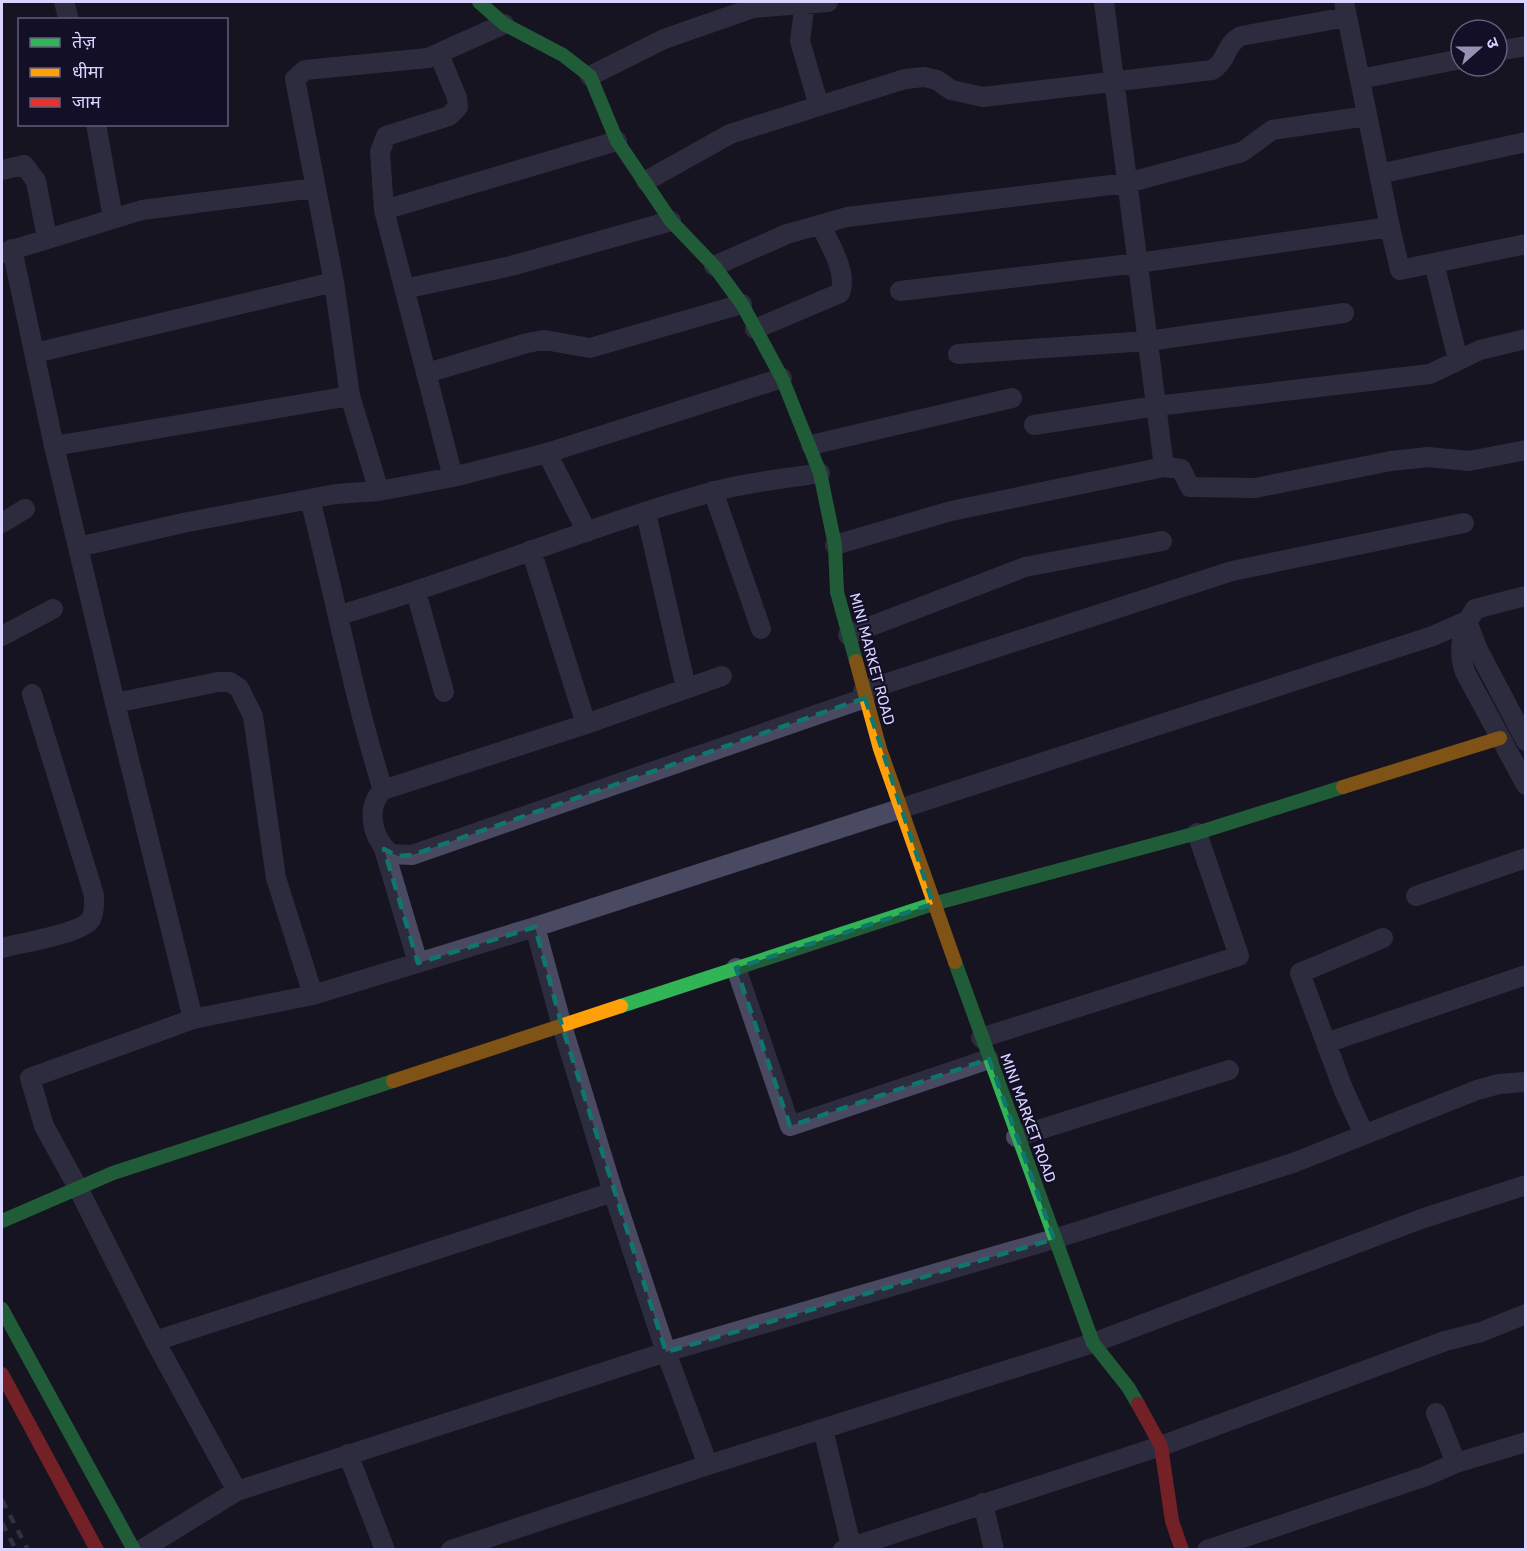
<svg xmlns="http://www.w3.org/2000/svg" width="1527" height="1551" font-family="Rubik,'Noto Sans Devanagari',sans-serif">
  <style>
    .lines { fill: none; stroke-linecap: round; stroke-linejoin: round }
    .street { stroke: #4a4962; stroke-width: 20 }
    .fast { stroke: #30b455; stroke-width: 14 }
    .slow { stroke: #ff9f0a; stroke-width: 14 }
    .jam { stroke: #e5322d; stroke-width: 14 }
    .rail { stroke: #43596b; stroke-width: 4.5; stroke-dasharray: 9 8; stroke-linecap: butt }
    .marked { fill: none; stroke: #0f766e; stroke-width: 4.5; stroke-dasharray: 12 8; stroke-linejoin: round }
    .labels { text-anchor: middle; stroke-width: 4.5; stroke-linejoin: round; paint-order: stroke }
    .street-label { font-size: 15px; fill: #d9d4ff; stroke: #130f26 }
  </style>
  <rect width="100%" height="100%" fill="#161421"/>
  <g class="lines">
    <path class="street" d="M64,2L69,20
      M1104,2L1164,467
      M1344,2L1390,227
      M1497,51L1526,46
      M439,54L457,98L458,107L449,116L386,136L380,152L384,210L453,477
      M590,76L664,39L753,8L828,2
      M1360,79L1461,59
      M819,106L905,79L924,77L937,80L951,90L983,97L1212,70C1228,61 1224,45 1241,36L1347,17
      M96,124L113,218
      M2,170L24,165L36,181L47,238
      M1379,174L1526,142
      M646,181L730,134L819,106L800,41L805,2
      M384,210L617,141
      M12,249L54,446L115,703
      M2,253L142,210L315,188
      M1434,263L1458,360
      M714,266L787,234L847,217L1127,183L1242,152L1272,130L1367,116
      M404,289L511,266L671,221
      M900,291L1138,263L1390,227L1400,270L1526,244
      M755,329L840,293C848,272 829,244 821,225
      M35,353L334,282
      M958,354L1148,341L1344,313
      M427,373L527,343L544,340L590,348L742,304
      M1034,425L1156,406L1430,374L1480,350L1526,339
      M811,445L1012,398
      M54,446L350,396
      M547,453L587,532
      M379,491L350,396L334,282L295,79L305,70L428,58L504,24
      M713,491L761,629
      M310,499C335,596 353,695 383,790C365,807 372,839 391,854L412,855L865,698
      M646,513L686,688
      M2,523L25,509
      M835,545L951,511L1164,467L1181,469L1190,487L1255,488L1391,461L1428,457L1469,461L1526,450
      M78,547L183,523L336,494L379,491L453,477L547,453L782,378
      M531,550L586,724
      M416,592L444,692
      M1526,596L1475,609C1462,628 1457,650 1465,672L1526,785
      M340,615C465,578 586,527 712,492C746,482 784,479 820,473
      M1467,621L1478,650L1526,741
      M848,635L1025,567L1162,541
      M2,636L53,609
      M863,691L1232,571L1464,523
      M383,790L586,724L722,676
      M384,849L418,963
      M1416,896L1526,858
      M535,927L1433,636L1467,621
      M2,948C20,943 82,934 91,919C95,911 94,903 94,895L32,694
      M736,968L790,1126L989,1059
      M193,1019L115,703L218,682H230L239,688L253,716L276,878L313,995
      M981,1038L1239,956L1197,833
      M1326,1043L1300,973L1383,938
      M1364,1134L1344,1091L1326,1043L1526,975
      M1016,1137L1229,1070
      M155,1341L613,1192L666,1352L708,1465L451,1550
      M823,1429L852,1550
      M348,1454L385,1550
      M1456,1463L1526,1442
      M708,1465L1093,1343L1421,1219L1526,1185
      M237,1491L155,1341L77,1186L44,1126L30,1078L193,1019L313,995L535,927L562,1026L613,1192
      M983,1503L994,1550
      M141,1550L237,1491L666,1352L1054,1239L1293,1163L1477,1090L1499,1084L1526,1082
      M843,1550L1161,1446L1445,1341L1481,1332L1526,1314
      M1207,1550L1426,1476L1456,1463L1436,1413"/>
    <path class="fast" d="M479,2L504,24L563,55L590,76L617,141L671,221L714,266L742,304L782,378L820,473L835,545L837,592L856,661
      M955,962L1093,1343L1128,1387L1138,1404
      M621,1006L933,904L1197,833L1343,787
      M2,1221L113,1173L393,1081
      M2,1309L134,1550"/>
    <path class="slow" d="M856,661L880,749L955,962
      M1343,787L1500,738
      M393,1081L621,1006"/>
    <path class="jam" d="M2,1374L97,1550
      M1138,1404L1161,1446L1172,1521L1182,1550"/>
    <path class="rail" d="M2,1500L28,1550
      M2,1523L16,1550"/>
  </g>
  <path d="M0 0H1527V1551H0ZM865,698L933,904L736,968L790,1126L989,1059L1054,1239L666,1352L562,1026L535,927L418,963L384,849L398,856L412,855Z" fill="#161421" fill-opacity=".55" fill-rule="evenodd"/>
  <path class="marked" d="M865,698L933,904L736,968L790,1126L989,1059L1054,1239L666,1352L562,1026L535,927L418,963L384,849L398,856L412,855Z"/>
  <g class="labels">
    <g class="street-label">
      <text transform="translate(872 659) rotate(75)" y="5">MINI MARKET ROAD</text>
      <text transform="translate(1028 1118) rotate(70)" y="5">MINI MARKET ROAD</text>
    </g>
  </g>
  <rect width="1527" height="1551" fill="none" stroke="#d9d4ff" stroke-width="6"/>
  <rect x="18" y="18" width="210" height="108" fill="#130f26" stroke="#625e7d" stroke-width="1.5"/>
  <rect x="30" y="38" width="30" height="9" fill="#30b455" stroke="#625e7d" stroke-width="1.5"/>
  <text x="72" y="48" font-size="18" fill="#d9d4ff">तेज़</text>
  <rect x="30" y="68" width="30" height="9" fill="#ff9f0a" stroke="#625e7d" stroke-width="1.5"/>
  <text x="72" y="78" font-size="18" fill="#d9d4ff">धीमा</text>
  <rect x="30" y="98" width="30" height="9" fill="#e5322d" stroke="#625e7d" stroke-width="1.5"/>
  <text x="72" y="108" font-size="18" fill="#d9d4ff">जाम</text>
  <g transform="translate(1479 48) rotate(69)"><circle r="28" fill="#130f26" stroke="#625e7d" stroke-width="1.5"/>
  <path d="M0-4.5L10 22L0 15L-10 22Z" fill="#9591b1"/>
  <text y="-9" font-size="16" font-weight="bold" text-anchor="middle" fill="#d9d4ff">उ</text>
  </g>
</svg>
